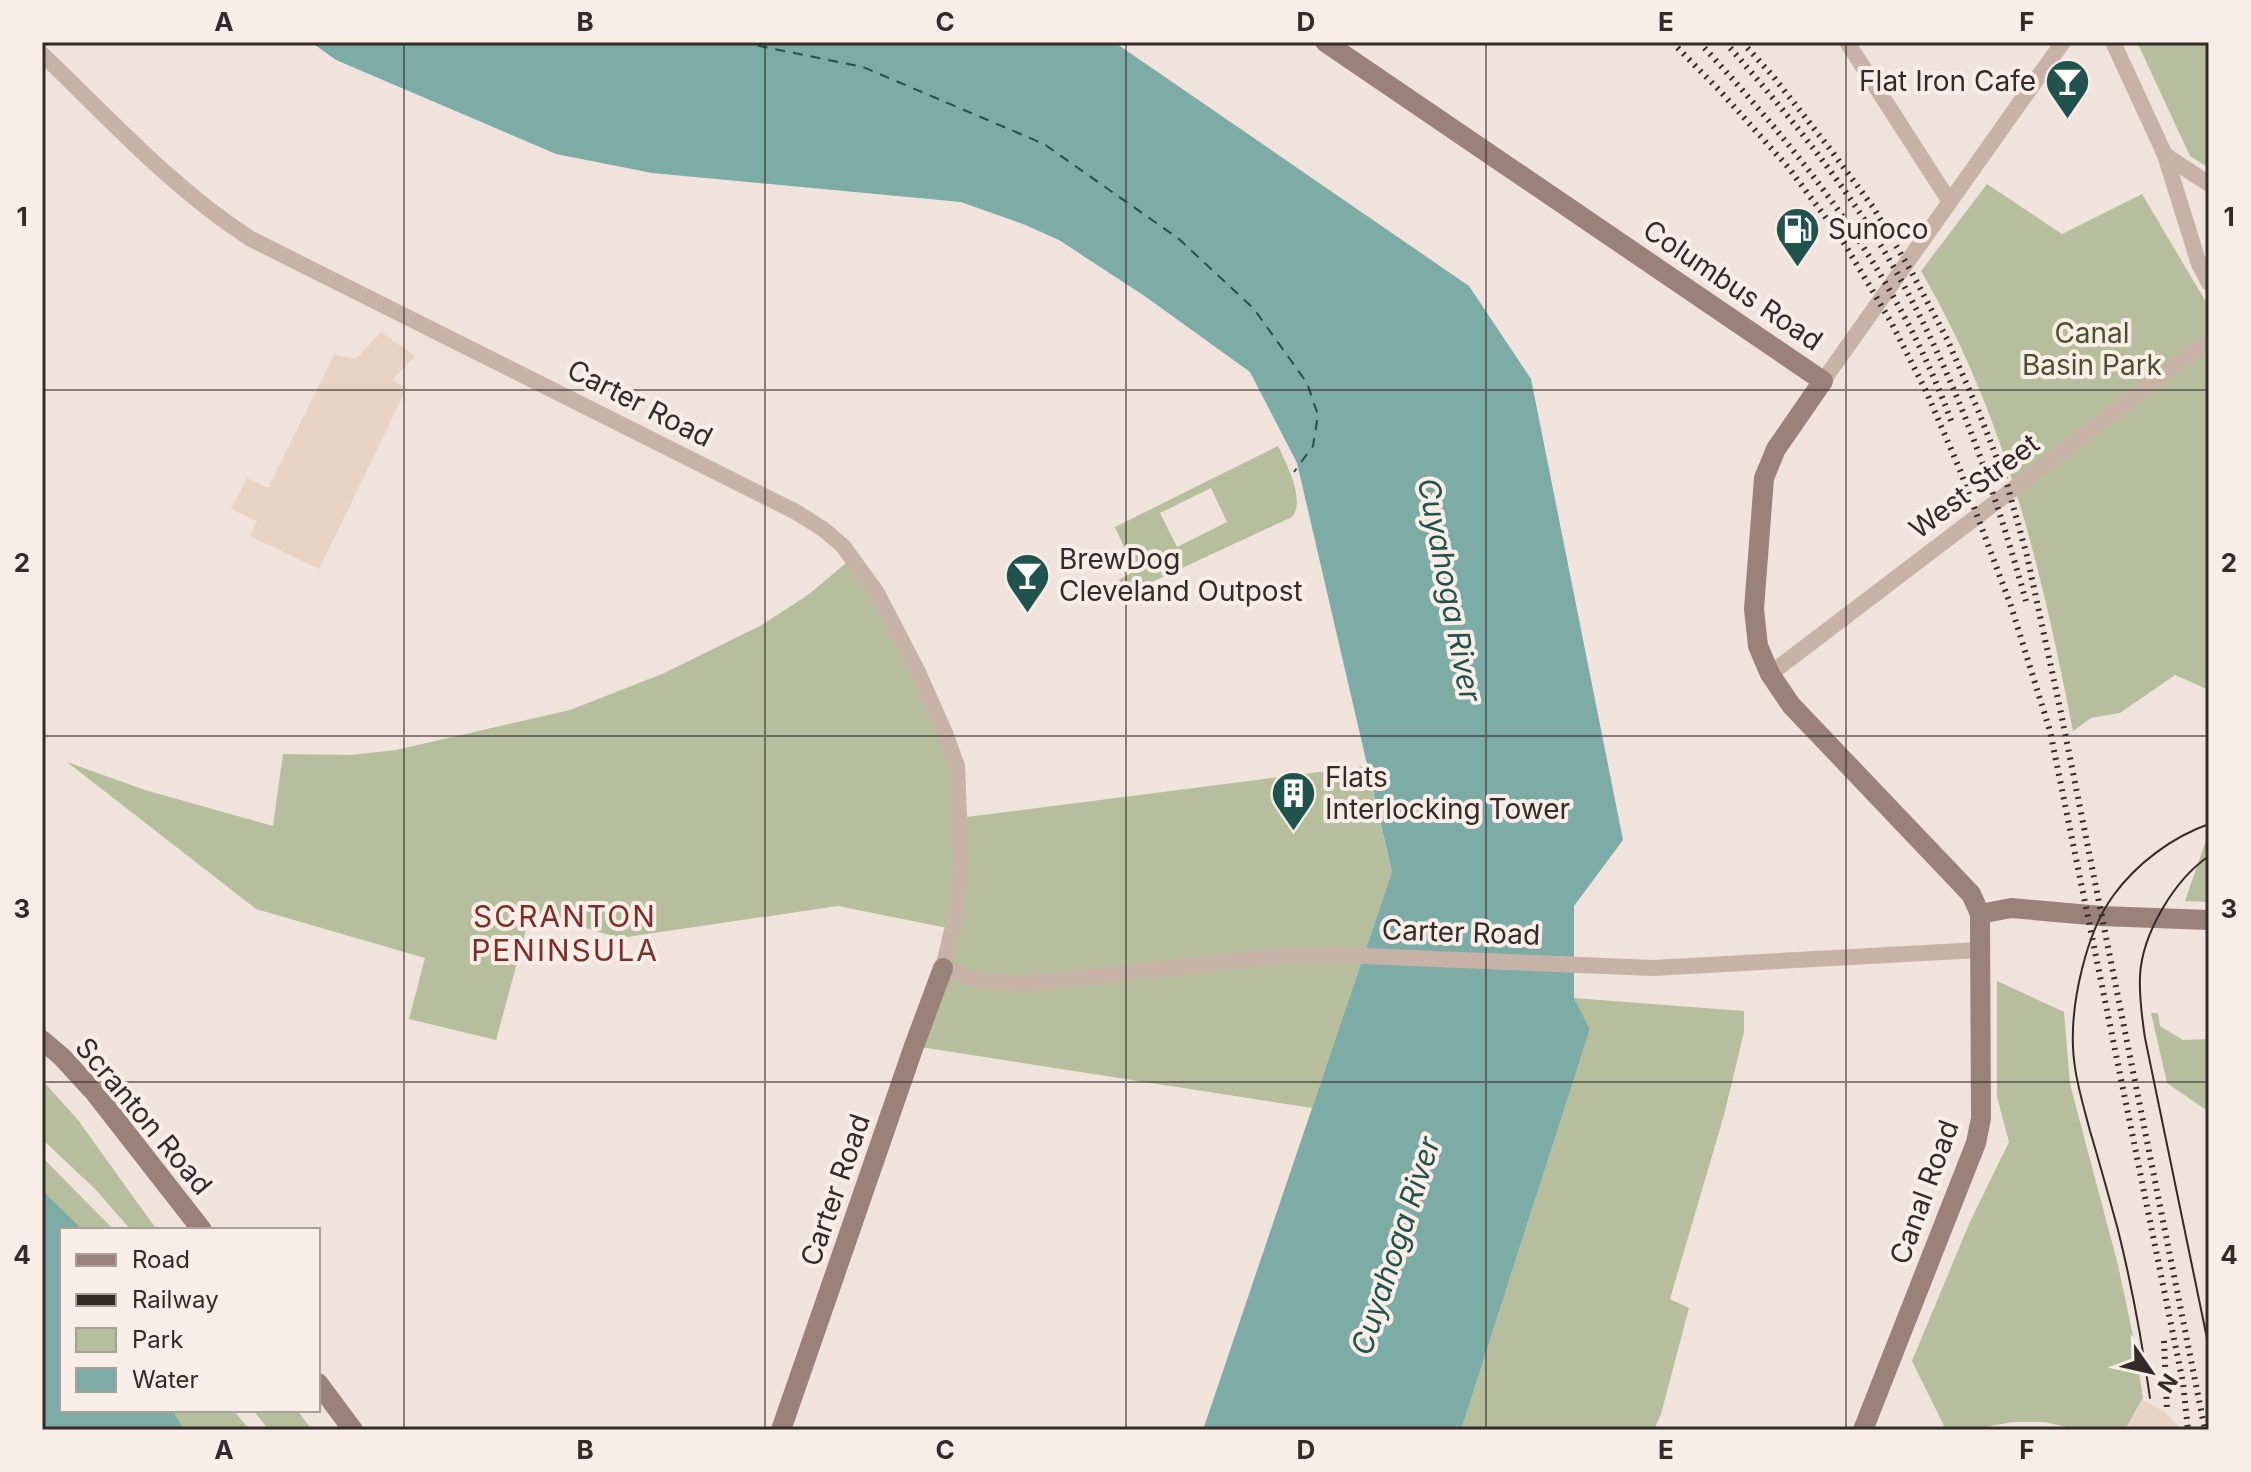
<svg xmlns="http://www.w3.org/2000/svg" width="2251" height="1472" font-family="Inter,sans-serif">
  <style>
    .green { fill: #b7be9d; fill-rule: evenodd }
    .plaza { fill: #e7d2c4 }
    .water { fill: #7daba6 }
    .lines { fill: none; stroke-linecap: round; stroke-linejoin: round }
    .ferry { stroke: #21534e; stroke-width: 2; stroke-dasharray: 10 8; stroke-linecap: butt }
    .street { stroke: #c7b2a8; stroke-width: 16 }
    .secondary { stroke: #9a817a; stroke-width: 20 }
    .tram { stroke: #342a28; stroke-width: 2 }
    .rail { stroke: #342a28; stroke-width: 6; stroke-dasharray: 2 6; stroke-linecap: butt }
    .grid { fill: none; stroke: #342a28; stroke-width: 2; stroke-opacity: 0.55 }
    .labels { text-anchor: middle; stroke-width: 8; stroke-linejoin: round; paint-order: stroke }
    .poi-label { font-size: 28px; fill: #342a28; stroke: #f8eee7; text-anchor: start }
    .street-label { font-size: 28px; fill: #342a28; stroke: #f8eee7 }
    .park-label { font-size: 28px; fill: #49512e; stroke: #f8eee7 }
    .water-label { font-size: 30px; font-style: italic; fill: #21534e; stroke: #f8eee7 }
    .neighbourhood-label { font-size: 30px; letter-spacing: 2px; fill: #7d2f27; stroke: #f8eee7 }
    .neatline { fill: none; stroke: #342a28; stroke-width: 3 }
    .grid-label { font-size: 26px; text-anchor: middle; font-weight: bold; fill: #342a28 }
  </style>
  <rect width="100%" height="100%" fill="#f0e3db"/>
  <path class="green" d="M2137,42H2209V168L2190,156Z
    M1987,184L2062,234L2142,194L2209,307V690L2175,675L2120,713L2091,718L2073,731C2041,568 2006,417 1921,271Z
    M1278,446C1286,463 1306,500 1292,517L1126,594L1119,580L1135,571L1115,527ZM1211,488L1227,522L1177,547L1160,513Z
    M852,558L945,733L959,818L1367,766L1392,872L1312,1108L914,1046L952,929L838,906L620,938L531,912L496,1040L409,1019L425,958L256,909L67,762L145,790L273,826L283,754L351,755L396,750L570,710L662,674L760,626L808,595Z
    M2209,832V902L2185,901Z
    M1997,981L2064,1012L2070,1084L2118,1265L2134,1340L2143,1398L2125,1430H2081L2044,1422H2012L1970,1430H1946L1912,1361L1969,1224L2009,1142L1997,1097Z
    M1574,998L1744,1011V1032L1724,1115L1670,1299L1689,1308L1661,1414L1654,1430H1461L1590,1029Z
    M2151,1013H2158L2160,1026L2183,1040L2209,1039V1112L2167,1083Z
    M42,1080L78,1120L157,1230H131L95,1189L42,1139Z
    M42,1157L114,1230H83L42,1190Z
    M173,1410H233L250,1430H184Z
    M253,1410H297L312,1430H269Z"/>
  <path class="plaza" d="M381,332L415,356L392,380L407,388L319,569L250,536L257,521L231,509L247,478L268,488L334,355L356,359Z
    M2143,1400L2165,1412L2182,1430H2126Z"/>
  <path class="water" d="M311,42H1114L1469,286L1531,379L1623,840L1574,906V998L1590,1029L1461,1430H1203L1392,872L1297,463L1250,372L1146,297L1059,240L1023,224L961,202L652,173L556,154L336,60Z
    M42,1190L83,1230H62V1410H173L184,1430H42Z"/>
  <g class="lines">
    <path class="ferry" d="M740,42L863,67L1044,144L1179,239L1254,309L1307,383L1318,415L1313,446L1294,472"/>
    <path class="street" d="M1847,42L1950,202
      M2113,42L2165,155L2199,264L2209,283
      M42,54C109,118 173,189 251,239L796,512L823,529L843,546L877,593L918,672L945,733L957,766L961,865L956,914L943,968L982,980L1023,984L1281,956L1341,955L1653,968L1979,950
      M2165,155L2209,184
      M1823,381L2063,42
      M1770,674L2209,340"/>
    <path class="secondary" d="M1325,42L1823,381L1776,449L1764,478L1754,609L1758,646L1770,674L1791,705L1971,894L1980,914L1981,1118L1976,1143L1863,1430
      M1980,914L2011,908L2101,916L2209,920
      M42,1040L62,1057L95,1093L202,1230
      M318,1383L353,1430
      M781,1430L914,1046L943,968"/>
    <path class="tram" d="M2209,856C2174,880 2142,934 2140,976C2139,997 2142,1018 2145,1038L2209,1348
      M2150,1398C2142,1341 2132,1286 2118,1230C2109,1197 2100,1164 2090,1131C2083,1104 2074,1075 2073,1047C2071,1002 2086,933 2113,896C2136,864 2172,837 2209,824"/>
    <path class="rail" d="M1672,42L1721,92L1788,167L1841,238L1891,322L1926,391L1960,470L2011,606L2050,731L2183,1383L2188,1430
      M1699,42C1806,158 1899,276 1953,426
      M1725,42C1795,122 1862,204 1911,299C1962,396 1996,495 2026,601
      M1742,42L1772,75L1827,145L1873,207L1911,271L1947,339L1978,410L2007,484L2027,556L2061,713L2205,1430
      M2164,1341L2167,1409"/>
  </g>
  <path class="grid" d="M404,42V1430M765,42V1430M1126,42V1430M1486,42V1430M1846,42V1430M42,390H2209M42,736H2209M42,1082H2209"/>
  <defs>
    <symbol id="bar-pin" viewBox="-11 -11 22 30"><path d="M0 17L-7.5 6A9.5 9.5 0 1 1 7.5 6Z" fill="#21534e" stroke="#f8eee7"/><path d="M-6-5H6L.8 .8V4.5H3.5V6h-7V4.5H-.8V.8Z" fill="#fff"/></symbol>
    <symbol id="fuel-pin" viewBox="-11 -11 22 30"><path d="M0 17L-7.5 6A9.5 9.5 0 1 1 7.5 6Z" fill="#21534e" stroke="#f8eee7"/><path d="M-5.5-6h7V0h2V4h1.3V-2.5L3-4.5l.8-.8L6-3V5H2.5V1h-1V6h-7ZM-4.2-4.7v3.2H.2V-4.7Z" fill="#fff"/></symbol>
    <symbol id="building-pin" viewBox="-11 -11 22 30"><path d="M0 17L-7.5 6A9.5 9.5 0 1 1 7.5 6Z" fill="#21534e" stroke="#f8eee7"/><path d="M-4-6H4V6H1V3H-1V6H-4ZM-2.5-4.3h1.7v1.8h-1.7ZM.8-4.3h1.7v1.8H.8ZM-2.5-1h1.7V.8h-1.7ZM.8-1h1.7V.8H.8Z" fill="#fff"/></symbol>
  </defs>
  <g fill-rule="evenodd">
    <use href="#bar-pin" x="2042" y="56" width="51" height="69"/>
    <use href="#fuel-pin" x="1772" y="204" width="51" height="69"/>
    <use href="#bar-pin" x="1002" y="550" width="51" height="69"/>
    <use href="#building-pin" x="1268" y="768" width="51" height="69"/>
  </g>
  <g class="labels">
    <g class="poi-label">
      <text x="2036" y="91" text-anchor="end">Flat Iron Cafe</text>
      <text x="1828" y="239">Sunoco</text>
      <text x="1059" y="569">BrewDog<tspan x="1059" dy="32">Cleveland Outpost</tspan></text>
      <text x="1325" y="787">Flats<tspan x="1325" dy="32">Interlocking Tower</tspan></text>
    </g>
    <g class="street-label">
      <text transform="translate(1733 285) rotate(34)" y="10">Columbus Road</text>
      <text transform="translate(640 403) rotate(27)" y="10">Carter Road</text>
      <text transform="translate(1974 486) rotate(-37)" y="10">West Street</text>
      <text transform="translate(1461 932) rotate(2)" y="10">Carter Road</text>
      <text transform="translate(144 1116) rotate(50)" y="10">Scranton Road</text>
      <text transform="translate(835 1190) rotate(-71)" y="10">Carter Road</text>
      <text transform="translate(1924 1192) rotate(-70)" y="10">Canal Road</text>
    </g>
    <g class="park-label">
      <text x="2092" y="343">Canal<tspan x="2092" dy="32">Basin Park</tspan></text>
    </g>
    <g class="water-label">
      <text transform="translate(1449 590) rotate(79)" y="10">Cuyahoga River</text>
      <text transform="translate(1396 1246) rotate(-72)" y="10">Cuyahoga River</text>
    </g>
    <g class="neighbourhood-label">
      <text x="565" y="927">SCRANTON<tspan x="565" dy="34">PENINSULA</tspan></text>
    </g>
  </g>
  <rect width="2251" height="1472" fill="none" stroke="#f8eee7" stroke-width="88"/>
  <rect x="60" y="1228" width="260" height="184" fill="#f8eee7" stroke="#aaa09b" stroke-width="2"/>
  <rect x="76" y="1254" width="40" height="12" fill="#9a817a" stroke="#aaa09b" stroke-width="2"/>
  <text x="132" y="1268" font-size="24" fill="#342a28">Road</text>
  <rect x="76" y="1294" width="40" height="12" fill="#342a28" stroke="#aaa09b" stroke-width="2"/>
  <text x="132" y="1308" font-size="24" fill="#342a28">Railway</text>
  <rect x="76" y="1328" width="40" height="24" fill="#b7be9d" stroke="#aaa09b" stroke-width="2"/>
  <text x="132" y="1348" font-size="24" fill="#342a28">Park</text>
  <rect x="76" y="1368" width="40" height="24" fill="#7daba6" stroke="#aaa09b" stroke-width="2"/>
  <text x="132" y="1388" font-size="24" fill="#342a28">Water</text>
  <g transform="translate(2151 1372) rotate(124)" stroke="#f8eee7" stroke-width="6" paint-order="stroke">
  <path d="M0-6L14 30L0 20L-14 30Z" fill="#342a28"/>
  <text y="-12" font-size="22" font-weight="bold" text-anchor="middle" fill="#342a28">N</text>
  </g>
  <rect x="44" y="44" width="2163" height="1384" class="neatline"/>
  <g class="grid-label">
    <text x="224" y="31">A</text>
    <text x="585" y="31">B</text>
    <text x="945" y="31">C</text>
    <text x="1306" y="31">D</text>
    <text x="1666" y="31">E</text>
    <text x="2027" y="31">F</text>
    <text x="22" y="226">1</text>
    <text x="2229" y="226">1</text>
    <text x="22" y="572">2</text>
    <text x="2229" y="572">2</text>
    <text x="22" y="918">3</text>
    <text x="2229" y="918">3</text>
    <text x="22" y="1264">4</text>
    <text x="2229" y="1264">4</text>
    <text x="224" y="1459">A</text>
    <text x="585" y="1459">B</text>
    <text x="945" y="1459">C</text>
    <text x="1306" y="1459">D</text>
    <text x="1666" y="1459">E</text>
    <text x="2027" y="1459">F</text>
  </g>
</svg>
